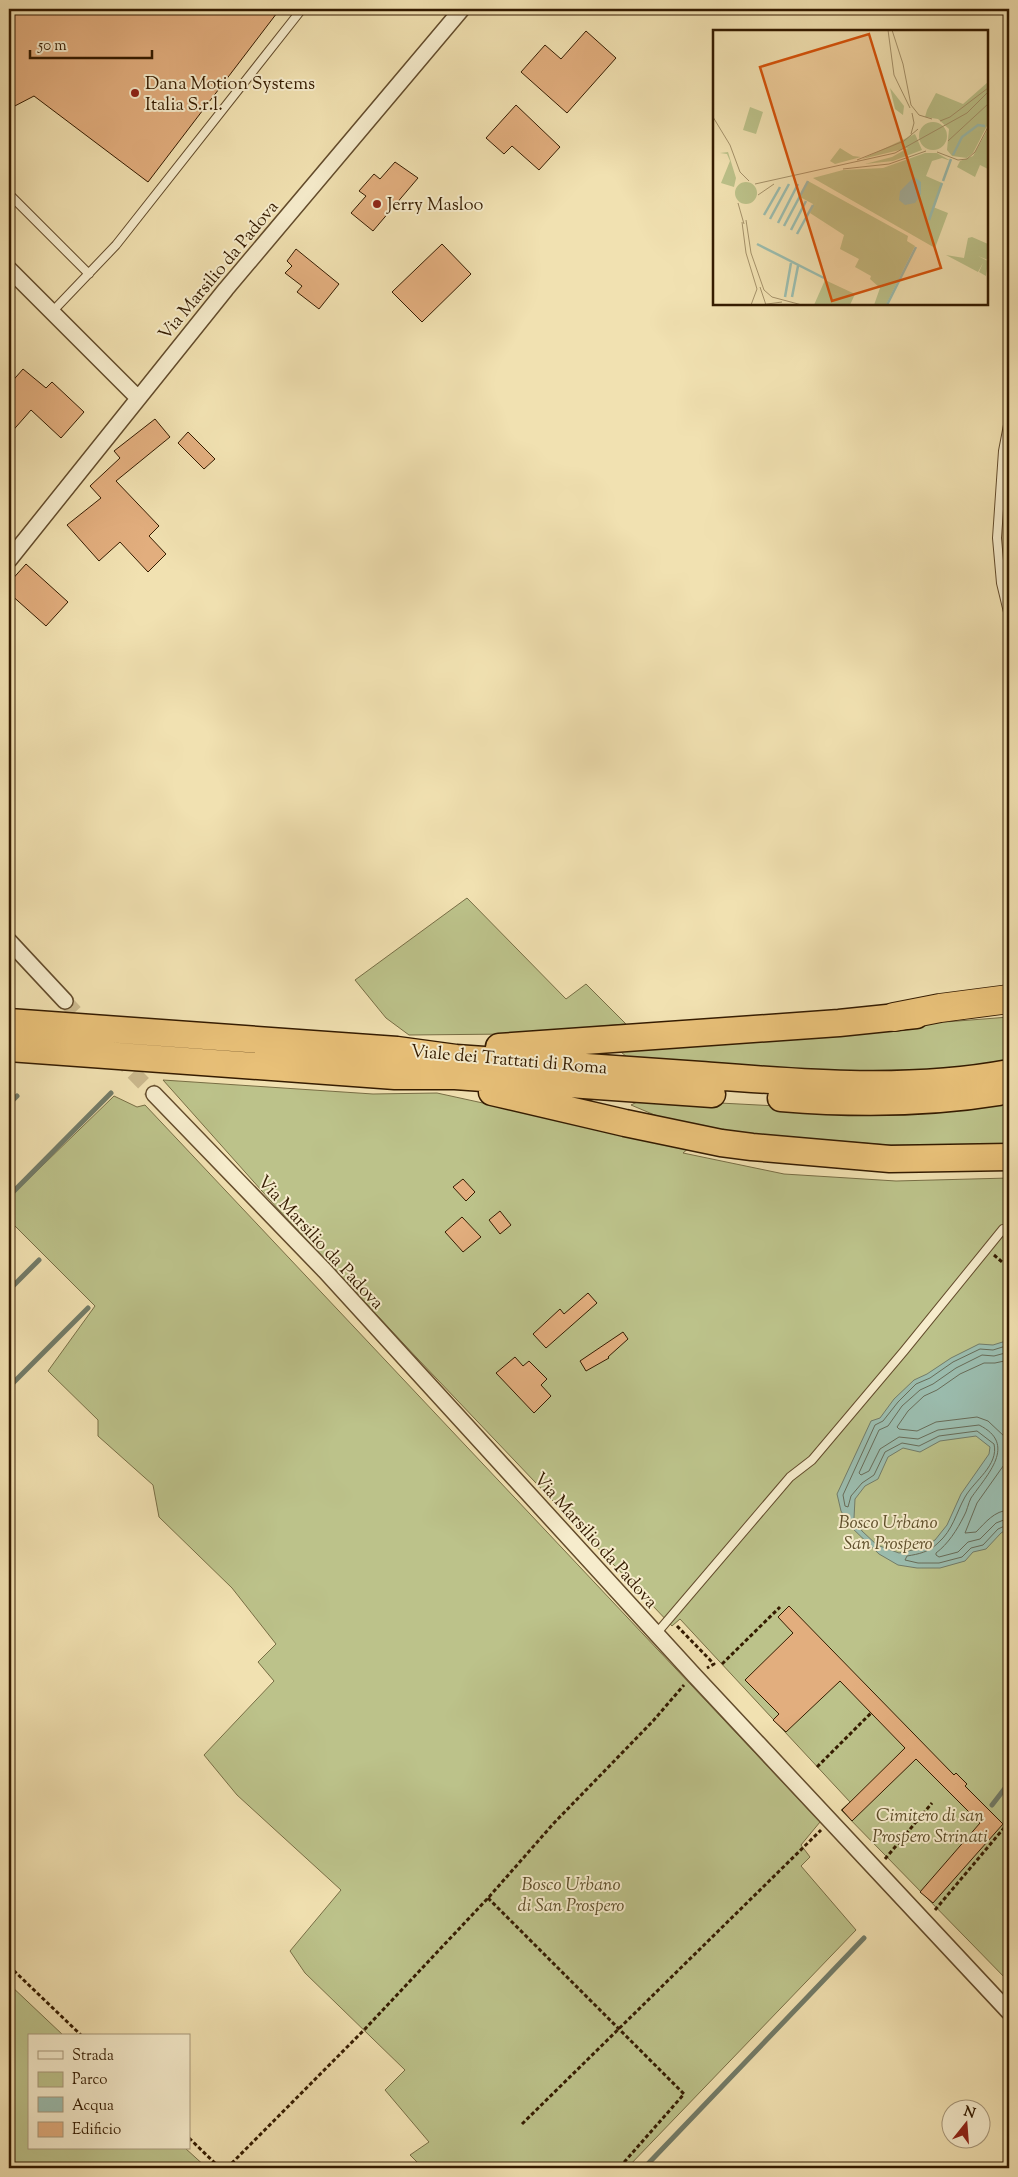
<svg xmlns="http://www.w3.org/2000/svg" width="1018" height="2177" font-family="'Sorts Mill Goudy',serif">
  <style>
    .green { fill: #bcc28a; stroke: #786e45 }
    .water { fill: #9bbdaf; stroke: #727c69; fill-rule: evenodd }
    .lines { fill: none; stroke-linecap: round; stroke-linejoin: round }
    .shore { stroke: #686c58; stroke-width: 1 }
    .stream { stroke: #727c69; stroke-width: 5 }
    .building { fill: #e2ae7e; stroke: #341b00 }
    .minor-tunnel { stroke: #cbb98e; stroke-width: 15; stroke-dasharray: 15 8; stroke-linecap: butt }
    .service-casing { stroke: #634c2c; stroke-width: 10 }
    .minor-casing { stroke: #634c2c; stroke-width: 18 }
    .trunk-casing { stroke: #341b00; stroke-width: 29 }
    .motorway-casing { stroke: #341b00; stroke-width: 30 }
    .path { stroke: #341b00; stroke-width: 3; stroke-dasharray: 4 2.5; stroke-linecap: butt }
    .service { stroke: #f6eccc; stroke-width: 8 }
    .minor { stroke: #f6eccc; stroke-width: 15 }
    .trunk { stroke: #e8c078; stroke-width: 26 }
    .motorway { stroke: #e8c078; stroke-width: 28 }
    .poi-dot { fill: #8f2418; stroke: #f6eccc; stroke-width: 2 }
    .labels { text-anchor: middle; stroke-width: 4; stroke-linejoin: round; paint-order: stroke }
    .poi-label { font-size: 18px; fill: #341b00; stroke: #f6eccc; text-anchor: start }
    .street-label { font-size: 18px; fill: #341b00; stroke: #f6eccc }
    .park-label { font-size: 18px; font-style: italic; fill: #5d4d29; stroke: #f6eccc }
    .inset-river { fill: none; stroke: #9bbdaf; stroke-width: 2.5 }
    .inset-road { fill: none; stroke: #a5926a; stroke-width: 1 }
    .view { fill: #d6530b; fill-opacity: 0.15; stroke: #d6530b; stroke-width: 2.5 }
    .inset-edge { fill: none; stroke: #341b00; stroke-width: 2.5 }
  </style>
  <rect width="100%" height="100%" fill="#f1e1b1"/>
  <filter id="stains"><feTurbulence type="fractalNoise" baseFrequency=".004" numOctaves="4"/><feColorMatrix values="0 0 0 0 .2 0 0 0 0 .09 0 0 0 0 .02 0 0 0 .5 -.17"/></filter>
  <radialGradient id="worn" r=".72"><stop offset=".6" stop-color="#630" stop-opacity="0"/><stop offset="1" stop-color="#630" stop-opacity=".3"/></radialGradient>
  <path class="green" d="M467,898L566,999L586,984L626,1024L511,1034L409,1035L386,1018L355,980Z
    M1009,1017V1062L971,1068L847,1075L627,1057L621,1052L625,1047Z
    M163,1080L373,1094L437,1093L689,1148L683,1153L784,1174L896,1181L1009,1178V1982L841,1810L850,1802L680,1619L672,1626L417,1358L278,1209Z
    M114,1096L137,1107L145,1105L820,1822L801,1845L810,1857L801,1866L856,1930L627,2168H423L410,2155L429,2142L385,2090L405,2070L305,1973L290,1951L341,1890L237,1795L204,1755L274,1681L258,1662L276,1644L232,1588L159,1517L153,1485L98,1436V1420L48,1371L95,1306L9,1220V1198Z
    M1009,1098V1144L888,1145L728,1132L685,1124L657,1116L631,1105L643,1099L854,1110Z
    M9,1984L64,2036H29V2148H185L207,2168H9Z"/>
  <path class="water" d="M1009,1340V1528L1001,1533L986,1549L973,1552L965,1561L940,1568H917L898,1565L879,1554L849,1525L841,1511L837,1494L871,1421L880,1418L894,1399L914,1380L927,1374L951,1358L979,1344L993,1345ZM976,1436L990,1447L989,1454L961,1494L947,1525L935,1540L922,1548L899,1553L877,1545L862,1531L854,1518L855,1499L865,1486L878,1479L888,1457L903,1448L920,1452L940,1441Z"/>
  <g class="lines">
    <path class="shore" d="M1009,1345L993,1350L980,1349L953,1362L930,1378L916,1384L898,1402L883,1421L875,1425L843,1495L845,1506L848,1507L851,1496L862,1483L874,1475L885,1452L902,1443L919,1446L939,1436L977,1431L994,1444C999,1465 974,1481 965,1497C956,1513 953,1530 938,1543C929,1552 919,1554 907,1556L905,1560L918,1563H939L962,1557L971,1548L983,1545L998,1529L1009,1524
      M1009,1352L994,1356L982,1355L956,1368L933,1384L920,1390L902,1406L888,1426L879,1430L859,1473L861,1475L869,1471L880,1449L899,1437L918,1439L938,1430L979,1425C1018,1444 987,1475 971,1498C968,1504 967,1511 964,1516C957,1530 948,1544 936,1553V1555L939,1557L958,1552L968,1542L980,1539L996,1523L1009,1518
      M1009,1360L995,1363H984L960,1374L937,1390L924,1396L908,1411L897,1427L899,1429L917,1431L936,1422L977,1417L988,1421L1005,1437L1008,1448L1006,1462L977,1503L965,1533L976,1532C986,1522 994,1511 1009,1510"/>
    <path class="stream" d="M9,1104L17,1096
      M9,1196L111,1093
      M9,1290L39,1260
      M9,1387L88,1308
      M992,1805L1009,1783
      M644,2168L864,1938"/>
  </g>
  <path class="building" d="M9,9H280L148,182L34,96L9,109Z
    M586,31L616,58L567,113L521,72L545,45L561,59Z
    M516,105L560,147L539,170L512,146L504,154L486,138Z
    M395,162L418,178L373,231L351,213L366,196L359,191L374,174L380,179Z
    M442,244L471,274L422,322L392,292Z
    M296,249L339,284L319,309L297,292L302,286L285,273L292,266L287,261Z
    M23,369L46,388L52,382L84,412L61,438L31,410L9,435V385Z
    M155,419L170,437L116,481L159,526L149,536L166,554L148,572L120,542L99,561L67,525L101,498L90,486L120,458L114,451Z
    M188,432L215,459L204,469L178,443Z
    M26,564L68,602L46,626L9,593V583Z
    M463,1179L475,1192L466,1201L453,1187Z
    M500,1211L511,1225L500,1234L489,1220Z
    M462,1217L481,1237L463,1252L445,1232Z
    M588,1293L597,1303L546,1348L533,1334L560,1309L564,1314Z
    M623,1332L628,1339L608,1357L609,1358L586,1371L580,1361Z
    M515,1357L523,1366L529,1361L547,1379L541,1385L551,1396L534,1413L496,1373Z
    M789,1606L954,1775L956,1773L967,1784L965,1786L1003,1824L933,1903L920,1892L980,1823L916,1759L852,1821L842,1810L905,1748L840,1681L786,1732L773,1720L779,1714L745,1680L793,1633L778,1617Z"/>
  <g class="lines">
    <path class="minor-tunnel" d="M65,1001L90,1028
      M117,1056L154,1094"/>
    <defs>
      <path id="service" d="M9,194L89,274
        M52,312L116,245L302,9
        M1009,420L1003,451L997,538L1001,583L1009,616
        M1002,468L1009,477
        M656,1634L790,1477L812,1460L904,1351L1003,1229"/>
      <path id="minor" d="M9,269L138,398
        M9,560L226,289L462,9
        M9,941L65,1001
        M154,1094L325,1271L694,1675L1009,2012"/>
      <path id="trunk" d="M9,1022L397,1050L456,1058C537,1063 619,1069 701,1075C803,1083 907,1092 1009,1073
        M499,1047L839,1023L916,1015
        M9,1048L395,1076H455L712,1094
        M492,1092L625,1123L721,1143L752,1147L890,1159L1009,1157
        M781,1098C854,1104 926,1104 999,1092"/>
      <path id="motorway" d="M894,1017L940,1008L1009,999"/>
    </defs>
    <use href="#service" class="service-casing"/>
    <use href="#minor" class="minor-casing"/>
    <use href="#trunk" class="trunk-casing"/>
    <use href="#motorway" class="motorway-casing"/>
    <path class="path" d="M994,1255L1009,1268
      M677,1626L714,1664L707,1668
      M722,1664L780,1607
      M817,1767L871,1713
      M885,1859L932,1803
      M488,1898L684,2094L619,2168
      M935,1910L1009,1822
      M9,1966L82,2036
      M522,2124L821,1830
      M189,2138L220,2168
      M227,2168L364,2030L488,1898L554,1823L653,1721L684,1685"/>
    <use href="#service" class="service"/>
    <use href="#minor" class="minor"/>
    <use href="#trunk" class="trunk"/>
    <use href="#motorway" class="motorway"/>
  </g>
  <g class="poi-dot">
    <circle cx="135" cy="93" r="5"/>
    <circle cx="377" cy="204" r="5"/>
  </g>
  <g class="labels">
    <g class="poi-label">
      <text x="145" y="89">Dana Motion Systems<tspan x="145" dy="21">Italia S.r.l.</tspan></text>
      <text x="387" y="210">Jerry Masloo</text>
    </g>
    <g class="street-label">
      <text transform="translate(218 270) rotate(-50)" y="6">Via Marsilio da Padova</text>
      <text transform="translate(509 1059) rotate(5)" y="6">Viale dei Trattati di Roma</text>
      <text transform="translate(321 1242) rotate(47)" y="6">Via Marsilio da Padova</text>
      <text transform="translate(596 1540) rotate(48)" y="6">Via Marsilio da Padova</text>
    </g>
    <g class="park-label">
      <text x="888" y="1528">Bosco Urbano<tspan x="888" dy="21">San Prospero</tspan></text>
      <text x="930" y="1821">Cimitero di san<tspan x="930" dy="21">Prospero Strinati</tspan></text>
      <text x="571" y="1890">Bosco Urbano<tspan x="571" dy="21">di San Prospero</tspan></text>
    </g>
  </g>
  <g transform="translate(713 30)">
    <rect width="275" height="275" fill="#f1e1b1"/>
    <path d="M275,52V94L260,123L254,128L239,126L234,120L236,99L225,89L212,87L214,80L223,63L250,74ZM177,58L191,76L190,85L182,79ZM37,77L50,82L43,104L30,100ZM206 106a14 14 0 1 1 28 0a14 14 0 1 1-28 0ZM275,99V139L267,135L262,147L244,137L247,131L260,126ZM202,104L209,120L180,131L152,134L179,127L195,118L149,129ZM127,118L140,126L148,127L122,134L117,131ZM15,122L23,148L21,157L8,153L17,131L14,124L7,123ZM212,123H224L238,131L229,128L219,131L213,146L229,153L220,177L235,183L222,218L100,148L130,140L170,138ZM95,151L195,206L194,211L202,216L173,275H161L167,258L157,249L158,246L142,237L146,229L127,219L131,205L97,183L100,174L87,167ZM22 163a11 11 0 1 1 22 0a11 11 0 1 1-22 0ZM259,207L275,214V230L265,226L275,231L273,246L266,242L270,233L265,242L233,225L251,228L255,208ZM112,250L142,264L137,275H101Z" fill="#bcc28a"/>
    <path d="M201,147L208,152V164L202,173L192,175L186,170L187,161Z" fill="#9bbdaf"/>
    <path class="inset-river" d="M240,125L249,107L265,95L272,96M230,151L238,129M51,185L67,157M57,189L76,154M216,190L229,153M65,193L85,154M71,196L95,151M78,200L93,171M84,204L100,175M44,214L111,248M72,267L78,233M79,267L85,236M174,275L203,217"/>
    <path class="inset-road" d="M175,0L181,45L197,78M179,0L190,34L198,75L206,85L219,89M0,87L17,115L27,142L36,151M227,91L237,87L275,58M198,104L201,93L199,83M235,111L275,74M224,122L245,130L254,129L262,122L275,97M144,130L191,111L205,99M130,139L176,134L213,121M42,154L182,123L254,83L275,62M45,165L61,154M25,173L31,194M33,190L38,223L51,260L59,267L89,275M29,192L33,223L44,259L38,275M47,257L53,275M47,275L69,272"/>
    <path class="view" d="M156,4L228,238L119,271L47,37Z"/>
    <rect width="275" height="275" class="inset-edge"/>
  </g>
  <rect width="1018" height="2177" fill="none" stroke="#f1e1b1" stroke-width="30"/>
  <rect x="10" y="10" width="998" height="2157" fill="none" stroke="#341b00" stroke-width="2.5"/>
  <rect x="15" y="15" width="988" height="2147" fill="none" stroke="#341b00"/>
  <rect x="28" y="2034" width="162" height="115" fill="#f6eccc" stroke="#a8987a"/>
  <rect x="38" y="2051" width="25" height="8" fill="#f6eccc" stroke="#a8987a"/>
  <text x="72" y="2060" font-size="15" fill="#341b00">Strada</text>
  <rect x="38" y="2072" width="25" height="15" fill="#bcc28a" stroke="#a8987a"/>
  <text x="72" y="2084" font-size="15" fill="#341b00">Parco</text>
  <rect x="38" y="2097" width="25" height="15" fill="#9bbdaf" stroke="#a8987a"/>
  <text x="72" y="2110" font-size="15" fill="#341b00">Acqua</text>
  <rect x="38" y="2122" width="25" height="15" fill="#e2ae7e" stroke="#a8987a"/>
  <text x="72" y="2134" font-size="15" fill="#341b00">Edificio</text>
  <g transform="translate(966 2124) rotate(17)"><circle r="24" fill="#f6eccc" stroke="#a8987a"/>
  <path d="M0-4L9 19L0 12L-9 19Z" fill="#8f2418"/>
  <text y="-8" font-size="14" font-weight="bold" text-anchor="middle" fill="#341b00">N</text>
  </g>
  <path d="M30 50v8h122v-8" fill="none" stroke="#341b00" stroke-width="2.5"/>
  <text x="38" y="50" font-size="15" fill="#341b00" stroke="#f6eccc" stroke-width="4" paint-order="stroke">50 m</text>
  <rect width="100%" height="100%" filter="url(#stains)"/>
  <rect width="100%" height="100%" fill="url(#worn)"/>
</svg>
